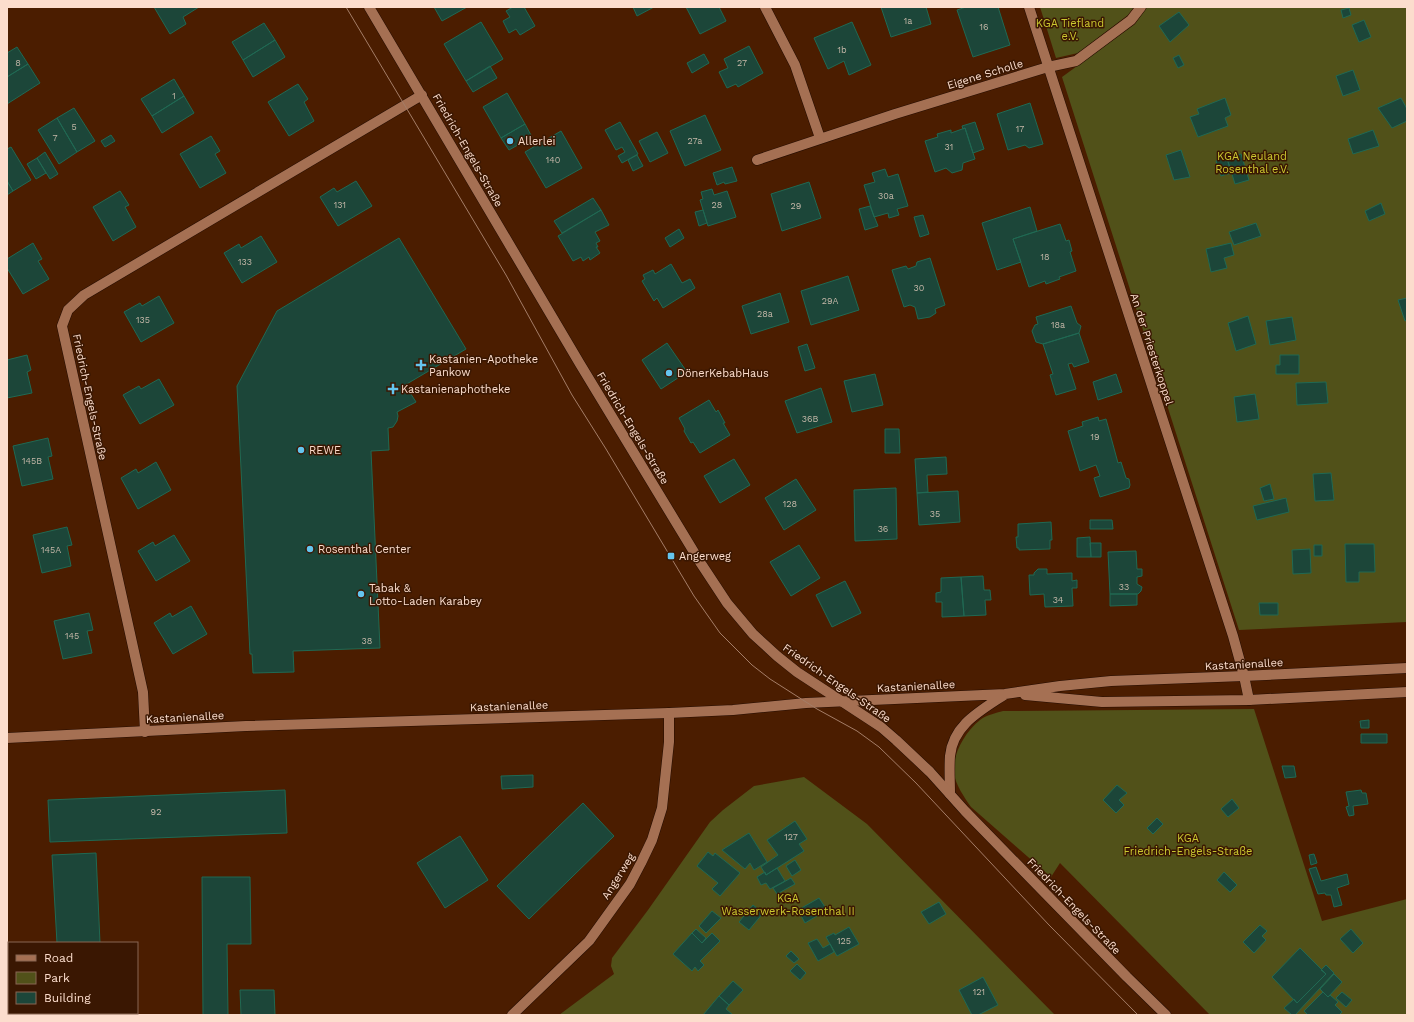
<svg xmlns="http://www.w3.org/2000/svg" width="1414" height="1022" font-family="'Work Sans',sans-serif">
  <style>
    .green { fill: #515119 }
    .building { fill: #1c4639; stroke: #206953 }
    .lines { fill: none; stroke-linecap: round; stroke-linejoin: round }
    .minor-casing { stroke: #250d01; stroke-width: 11 }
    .tertiary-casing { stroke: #250d01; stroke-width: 11 }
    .secondary-casing { stroke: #250d01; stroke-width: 11 }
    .minor { stroke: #a57053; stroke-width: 10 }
    .tertiary { stroke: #a57053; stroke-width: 10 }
    .secondary { stroke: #a57053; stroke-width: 10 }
    .tram { stroke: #a47d67; stroke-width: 1 }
    .poi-dot { fill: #65c5ee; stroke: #3a1702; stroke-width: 1.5 }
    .labels { text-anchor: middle; stroke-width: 3; stroke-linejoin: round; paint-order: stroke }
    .number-label { font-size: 9px; fill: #c4b7a8 }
    .park-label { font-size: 11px; fill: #cbc930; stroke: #3a1702 }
    .street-label { font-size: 11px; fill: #fcddcd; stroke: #3a1702 }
    .poi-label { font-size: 11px; fill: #fcddcd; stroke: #3a1702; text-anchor: start }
  </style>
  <rect width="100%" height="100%" fill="#4b1d00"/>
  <path class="green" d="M1040,7H1134L1128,15L1078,53L1056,58Z
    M1147,7H1407V622L1239,630L1062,77L1135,24Z
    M1254,709L1322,921L1407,899V1015H1210L1060,863L1051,877L971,807C964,797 956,785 954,774C952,754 965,732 980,720C986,715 996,713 1003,711Z
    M804,777L867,824L1055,1015H559L614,974L611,966L612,958L648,910L710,822L723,810L754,786Z"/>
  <path class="building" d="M154,7H199L183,17L186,24L170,34Z
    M434,7H467L442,21Z
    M513,7H524L535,26L520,35L516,29L509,33L503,21L510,17L506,11Z
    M633,7H654L637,16Z
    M686,7H719L726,21L700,34Z
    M881,7H926L931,24L891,37Z
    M966,7H998L1010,45L973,57L957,10Z
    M1349,8L1351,15L1343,18L1341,10Z
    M1179,12L1189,25L1170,42L1159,26Z
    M1364,20L1371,37L1359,42L1352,25Z
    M481,22L503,59L466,81L444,44Z
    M852,22L871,65L849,75L844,61L828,69L814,38Z
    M264,23L275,40L243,60L232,42Z
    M275,40L285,57L253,77L243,60Z
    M749,46L763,73L738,87L736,84L727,88L719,72L728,68L724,59Z
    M17,47L28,64L7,77V53Z
    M704,54L709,63L692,73L687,63Z
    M1179,55L1184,65L1178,68L1173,58Z
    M28,64L40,83L7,104V77Z
    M490,66L497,78L473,92L466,81Z
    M1353,70L1360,90L1343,96L1336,76Z
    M174,79L184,96L152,116L141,99Z
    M298,84L308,99L304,102L314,121L289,136L268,102Z
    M507,93L525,124L501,138L483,107Z
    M184,96L194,113L162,133L152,116Z
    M1225,98L1231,115L1225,118L1228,126L1198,137L1190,117L1199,114L1197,109Z
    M1401,98L1407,109V121L1392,128L1378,108Z
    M1030,103L1043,144L1029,148L1025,145L1008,150L997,114Z
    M74,108L95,141L77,152L57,118Z
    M705,115L721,150L685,166L670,131Z
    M57,118L77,152L59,164L38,130Z
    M620,122L638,154L622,163L618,156L625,152L622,147L616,150L605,130Z
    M975,122L984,149L973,153L965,128L963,129L962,126Z
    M525,124L532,137L509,150L501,138Z
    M965,128L975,159L963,163L962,170L952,173L946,168L935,172L925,141L938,137L937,134L951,130V133Z
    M1373,130L1379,146L1353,154L1348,139Z
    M561,131L582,168L546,188L525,152Z
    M657,132L668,153L650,162L639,141Z
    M111,135L115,141L105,147L101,141Z
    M211,136L220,151L215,154L226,173L200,188L180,154Z
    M11,147L31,180L13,191L7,181V149Z
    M1181,150L1190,177L1174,180L1166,155Z
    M45,152L58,174L50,179L37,158Z
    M1241,154L1249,180L1235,184L1227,158Z
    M637,155L643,166L633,171L628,160Z
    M37,158L46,173L36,179L27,164Z
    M1227,158L1231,173L1221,176L1216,161Z
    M732,167L737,181L725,184L724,182L717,185L713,173Z
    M885,169L888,177L898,174L908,206L897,209L899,215L889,218L888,213L874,217L864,185L875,182L872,173Z
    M7,181L13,191L7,195Z
    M356,181L372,206L338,226L320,197L334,188L337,192Z
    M809,182L821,218L782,231L771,194Z
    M712,189L714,195L727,191L736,217L708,226L700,200L703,199L701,192Z
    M120,191L129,205L125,207L136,227L113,241L93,207Z
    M593,198L601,210L562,233L554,221Z
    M1381,203L1385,214L1369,221L1365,211Z
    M870,206L878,226L865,230L859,209Z
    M1030,207L1037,231L1013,239L1021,262L997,270L982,223Z
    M601,210L609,225L595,232L600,241L596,243L598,247H596L600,253L590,260L589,257L583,261L581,257L573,261L558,236Z
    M703,210L707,223L699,226L695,212Z
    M923,215L929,234L920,237L914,217Z
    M1256,223L1261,236L1234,245L1229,232Z
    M1060,224L1066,241L1069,240L1072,251L1070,252L1076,271L1059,277L1060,279L1046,284L1045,281L1029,287L1013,239Z
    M679,229L684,238L670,247L665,238Z
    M261,236L277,262L242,283L224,253L239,244L241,248Z
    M399,238L466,349L405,385L416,402L397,412L398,416L397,421L393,427L388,428L389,450L371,451L380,648L293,651L294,672L253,673L252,654H250L237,386L277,311Z
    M33,243L42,259L38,261L49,279L23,294L7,268V259Z
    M1231,243L1234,255L1224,258L1227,268L1211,272L1206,249Z
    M930,258L945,305L935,309L936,313L930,317L918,319L915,307L910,305L904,307L892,270L906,266L908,269L916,266L917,262Z
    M671,264L682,283L690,279L695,288L663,308L657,298L654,301L642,281L645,279L643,275L653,270L655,274Z
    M848,276L859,310L811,325L801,291Z
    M780,293L789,322L751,334L742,306Z
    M159,296L174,323L141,342L124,312L140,303L142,306Z
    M1407,298V320L1405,321L1398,300Z
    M1071,306L1077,323L1081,326L1079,333L1043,344L1036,342L1032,331L1035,325L1038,324L1036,317Z
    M1248,316L1256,344L1236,351L1228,323Z
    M1292,317L1296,340L1270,345L1266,321Z
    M1079,333L1089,362L1074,367L1072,363L1068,364L1076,389L1056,395L1050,375L1053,374L1043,344Z
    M667,343L687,372L661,389L642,360Z
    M807,344L815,368L805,371L798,347Z
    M27,355L31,370L27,372L32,393L7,398V360Z
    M1280,355H1299V374H1276V365H1280Z
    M875,374L883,405L852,412L844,381Z
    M1116,374L1122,392L1098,400L1093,382Z
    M159,379L174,405L140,424L123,395L139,386L141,389Z
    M1326,382L1328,403L1297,405L1296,383Z
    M821,388L832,422L797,433L785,401Z
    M1255,394L1259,419L1237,422L1234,397Z
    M709,400L716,412L718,410L725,423H723L730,435L700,453L693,442L691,443L684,431L685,429L679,418Z
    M1098,417L1099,421L1106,419L1118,463L1121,462L1126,478L1129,479L1130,485L1129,488L1100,497L1094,478L1100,476L1096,465L1080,471L1068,431L1083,426L1082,422Z
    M885,429H899L900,453H885Z
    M48,438L52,456L48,457L53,479L22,486L13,446Z
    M946,457L947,474L927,475L928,492L917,493L915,459Z
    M734,459L750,485L720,503L704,476Z
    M156,462L171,490L138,509L121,478L136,469L138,473Z
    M1331,473L1334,500L1315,501L1313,474Z
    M796,479L816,510L784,530L765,498Z
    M1270,484L1274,499L1264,501L1260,488Z
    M896,488L897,539L855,541L854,490Z
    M958,491L960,522L919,525L917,493Z
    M1286,498L1289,512L1257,520L1253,506Z
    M1090,520H1112L1113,529H1090Z
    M1051,522L1052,540H1050V549L1019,550V548H1017L1016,537H1018V524Z
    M67,527L72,545L67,546L71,566L42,573L33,535Z
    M174,535L190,561L156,581L138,551L153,542L155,546Z
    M1090,537L1091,557H1077V538Z
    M1090,543H1101V557H1091Z
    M1345,544H1374L1375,572H1359V582H1346Z
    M799,545L820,578L791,596L770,562Z
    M1314,545H1322V556H1314Z
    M1310,549L1311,573L1293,574L1292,550Z
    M1136,551L1137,569H1142V576L1137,577V584L1142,587L1141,591L1138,594H1110L1108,552Z
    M1038,569H1047V574L1072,573V581L1077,580V588H1072L1073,606L1045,607L1044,594L1030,595L1029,575H1034V573Z
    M983,576L984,590H990L991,600H985L986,615L964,616L961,577Z
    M961,577L964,616L942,617V602H936V593L941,592V578Z
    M845,581L861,613L832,627L816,595Z
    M1110,594H1137V605L1110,606Z
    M1259,603H1278V615H1260Z
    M191,606L207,634L173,654L154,623L170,613L172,617Z
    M89,613L93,630L87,631L92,653L63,659L54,621Z
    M1369,720V728H1361L1360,721Z
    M1361,734H1387V743H1361Z
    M1282,766H1294L1296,777L1285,778Z
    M533,775V787L502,789L501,776Z
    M1117,785L1127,793L1119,800L1124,805L1116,813L1103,800Z
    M285,790L287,833L50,842L48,800Z
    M1361,790L1362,793H1366L1368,804L1353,806L1354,815L1349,816L1346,807L1349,806L1346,792Z
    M1232,799L1239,808L1228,817L1221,809Z
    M583,803L614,836L529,919L497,886Z
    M1157,818L1163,824L1153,834L1147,828Z
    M795,821L807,839L799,844L804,851L766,875L761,867L778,855L767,840Z
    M749,833L767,862L754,870L750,863L745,869L722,850Z
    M460,836L488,880L445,908L417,863Z
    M708,852L713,856L715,853L740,873L720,896L712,889L718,883L697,866Z
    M96,853L100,943H57L52,855Z
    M1314,854L1317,863L1311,865L1309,855Z
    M795,860L801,870L792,876L786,866Z
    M1316,867L1321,881L1347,874L1349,884L1337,888L1342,905L1334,907L1331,895H1326L1325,893L1318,894L1309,869Z
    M777,868L785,881L770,889L766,883L761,885L757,877L765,872L766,875Z
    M1224,872L1237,885L1230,892L1217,880Z
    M202,877H250L251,944H227L228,1015H203Z
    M791,878L795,884L777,894L773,888Z
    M819,898L827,910L805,923L798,910Z
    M939,902L946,914L929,924L921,912Z
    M753,905L763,913L749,930L739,922Z
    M712,911L721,918L706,933L699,926Z
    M1260,925L1267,931L1262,936L1266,940L1254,953L1243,942Z
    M849,927L859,944L837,956L826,937L834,933L835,935Z
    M696,929L706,938L702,943L692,933Z
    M1351,929L1363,943L1353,953L1340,939Z
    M692,933L702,943L712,933L720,941L700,961L704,965L698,971L695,967L692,971L673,954Z
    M817,939L823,948L830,944L834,952L818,961L808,943Z
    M1300,948L1326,974L1297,1003L1272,977Z
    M791,951L799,959L794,963L786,956Z
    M797,964L806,973L800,980L790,971Z
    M1326,965L1334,973L1295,1015H1292L1284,1008L1294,999L1297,1003L1326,974L1321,970Z
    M1334,974L1342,982L1328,997L1320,989Z
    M983,977L998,1005L978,1015H972L959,990Z
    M733,981L743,990L729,1005L719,996Z
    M240,990H274L275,1015H241Z
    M1323,992L1328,997L1330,995L1338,1002L1335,1005L1342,1012L1339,1015H1308L1304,1011Z
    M1342,992L1352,1000L1346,1007L1336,998Z
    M719,996L729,1005L726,1009L733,1015H703Z
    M60,1013H104V1015H60Z"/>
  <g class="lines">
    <defs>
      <path id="minor" d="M765,7L795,65L820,138
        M1029,7L1233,636L1244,676L1249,700
        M757,160L895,114L1048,67L1076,61L1131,20L1141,7
        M145,732L143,692L62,326L68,310L84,295L422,95
        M512,1015L589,941L630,884L641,863L652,840L662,808L669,742V713"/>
      <path id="tertiary" d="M1025,695L1102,702L1249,700L1407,692
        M7,738L246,726L669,713L733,710L806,703L1005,694L1060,686L1111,681L1244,676L1407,668
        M950,794C950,781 949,769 950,756C953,725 980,711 1004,695"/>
      <path id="secondary" d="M369,7L580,364L700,562L727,603L753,634L777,656L797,672L881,727L896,740L930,772L965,811L1127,977L1166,1015"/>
    </defs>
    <use href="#minor" class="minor-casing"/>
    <use href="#tertiary" class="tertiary-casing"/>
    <use href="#secondary" class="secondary-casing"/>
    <use href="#minor" class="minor"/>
    <use href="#tertiary" class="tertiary"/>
    <use href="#secondary" class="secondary"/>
    <path class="tram" d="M346,7L506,275L572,395L606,449L694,596L720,633L752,665L770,679L817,709L857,731L879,747L916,783L1049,925L1138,1015"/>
  </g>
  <g class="poi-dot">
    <circle cx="510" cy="141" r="4"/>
    <path d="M419 359h4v4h4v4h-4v4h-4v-4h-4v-4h4z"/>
    <circle cx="669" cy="373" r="4"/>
    <path d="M391 383h4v4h4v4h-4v4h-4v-4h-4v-4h4z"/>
    <circle cx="301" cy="450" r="4"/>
    <circle cx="310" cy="549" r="4"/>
    <rect x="667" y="552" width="8" height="8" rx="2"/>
    <circle cx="361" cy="594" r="4"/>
  </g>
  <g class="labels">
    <g class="number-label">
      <text x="908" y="24">1a</text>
      <text x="984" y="30">16</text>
      <text x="842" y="53">1b</text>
      <text x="18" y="66">8</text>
      <text x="742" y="66">27</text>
      <text x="174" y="99">1</text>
      <text x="74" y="130">5</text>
      <text x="1020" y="132">17</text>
      <text x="55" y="141">7</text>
      <text x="695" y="144">27a</text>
      <text x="949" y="150">31</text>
      <text x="553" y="163">140</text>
      <text x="886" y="199">30a</text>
      <text x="340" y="208">131</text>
      <text x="717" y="208">28</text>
      <text x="796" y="209">29</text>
      <text x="1045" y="260">18</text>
      <text x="245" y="265">133</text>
      <text x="919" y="291">30</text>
      <text x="830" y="304">29A</text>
      <text x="765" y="317">28a</text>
      <text x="143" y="323">135</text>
      <text x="1058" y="328">18a</text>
      <text x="810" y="422">36B</text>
      <text x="1095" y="440">19</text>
      <text x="32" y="464">145B</text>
      <text x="790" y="507">128</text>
      <text x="935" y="517">35</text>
      <text x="883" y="532">36</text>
      <text x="51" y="553">145A</text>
      <text x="1124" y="590">33</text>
      <text x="1058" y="603">34</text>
      <text x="72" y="639">145</text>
      <text x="367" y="644">38</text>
      <text x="156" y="815">92</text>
      <text x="791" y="840">127</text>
      <text x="844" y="944">125</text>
      <text x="979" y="995">121</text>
    </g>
    <g class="park-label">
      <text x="1070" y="27">KGA Tiefland<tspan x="1070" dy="13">e.V.</tspan></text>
      <text x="1252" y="160">KGA Neuland<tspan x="1252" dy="13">Rosenthal e.V.</tspan></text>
      <text x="1188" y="842">KGA<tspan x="1188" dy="13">Friedrich-Engels-Straße</tspan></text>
      <text x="788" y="902">KGA<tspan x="788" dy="13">Wasserwerk-Rosenthal II</tspan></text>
    </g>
    <g class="street-label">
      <text transform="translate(985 74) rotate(-17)" y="4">Eigene Scholle</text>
      <text transform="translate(468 150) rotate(60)" y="4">Friedrich-Engels-Straße</text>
      <text transform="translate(1152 349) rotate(72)" y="4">An der Priesterkoppel</text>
      <text transform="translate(90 397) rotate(78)" y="4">Friedrich-Engels-Straße</text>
      <text transform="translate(633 428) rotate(59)" y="4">Friedrich-Engels-Straße</text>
      <text transform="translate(1244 664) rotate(-3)" y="4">Kastanienallee</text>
      <text transform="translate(837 683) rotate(35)" y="4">Friedrich-Engels-Straße</text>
      <text transform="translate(916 686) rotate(-3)" y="4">Kastanienallee</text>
      <text transform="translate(509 706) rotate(-2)" y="4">Kastanienallee</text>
      <text transform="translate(185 717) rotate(-3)" y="4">Kastanienallee</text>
      <text transform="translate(618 876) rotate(-58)" y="4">Angerweg</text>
      <text transform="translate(1074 906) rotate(46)" y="4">Friedrich-Engels-Straße</text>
    </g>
    <g class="poi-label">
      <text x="518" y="145">Allerlei</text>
      <text x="429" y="363">Kastanien-Apotheke<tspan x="429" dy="13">Pankow</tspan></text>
      <text x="677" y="377">DönerKebabHaus</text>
      <text x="401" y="393">Kastanienaphotheke</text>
      <text x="309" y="454">REWE</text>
      <text x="318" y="553">Rosenthal Center</text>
      <text x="679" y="560">Angerweg</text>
      <text x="369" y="592">Tabak &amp;<tspan x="369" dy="13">Lotto-Laden Karabey</tspan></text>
    </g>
  </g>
  <rect width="1414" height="1022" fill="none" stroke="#fcddcd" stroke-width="16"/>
  <rect x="8" y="942" width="130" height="72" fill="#3a1702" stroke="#886653"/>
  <rect x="16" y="955" width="20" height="6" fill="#a57053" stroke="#886653"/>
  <text x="44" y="962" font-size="12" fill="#fcddcd">Road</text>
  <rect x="16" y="972" width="20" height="12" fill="#515119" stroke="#886653"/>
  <text x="44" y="982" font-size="12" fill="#fcddcd">Park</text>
  <rect x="16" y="992" width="20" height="12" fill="#1c4639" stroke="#886653"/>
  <text x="44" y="1002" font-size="12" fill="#fcddcd">Building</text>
</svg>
